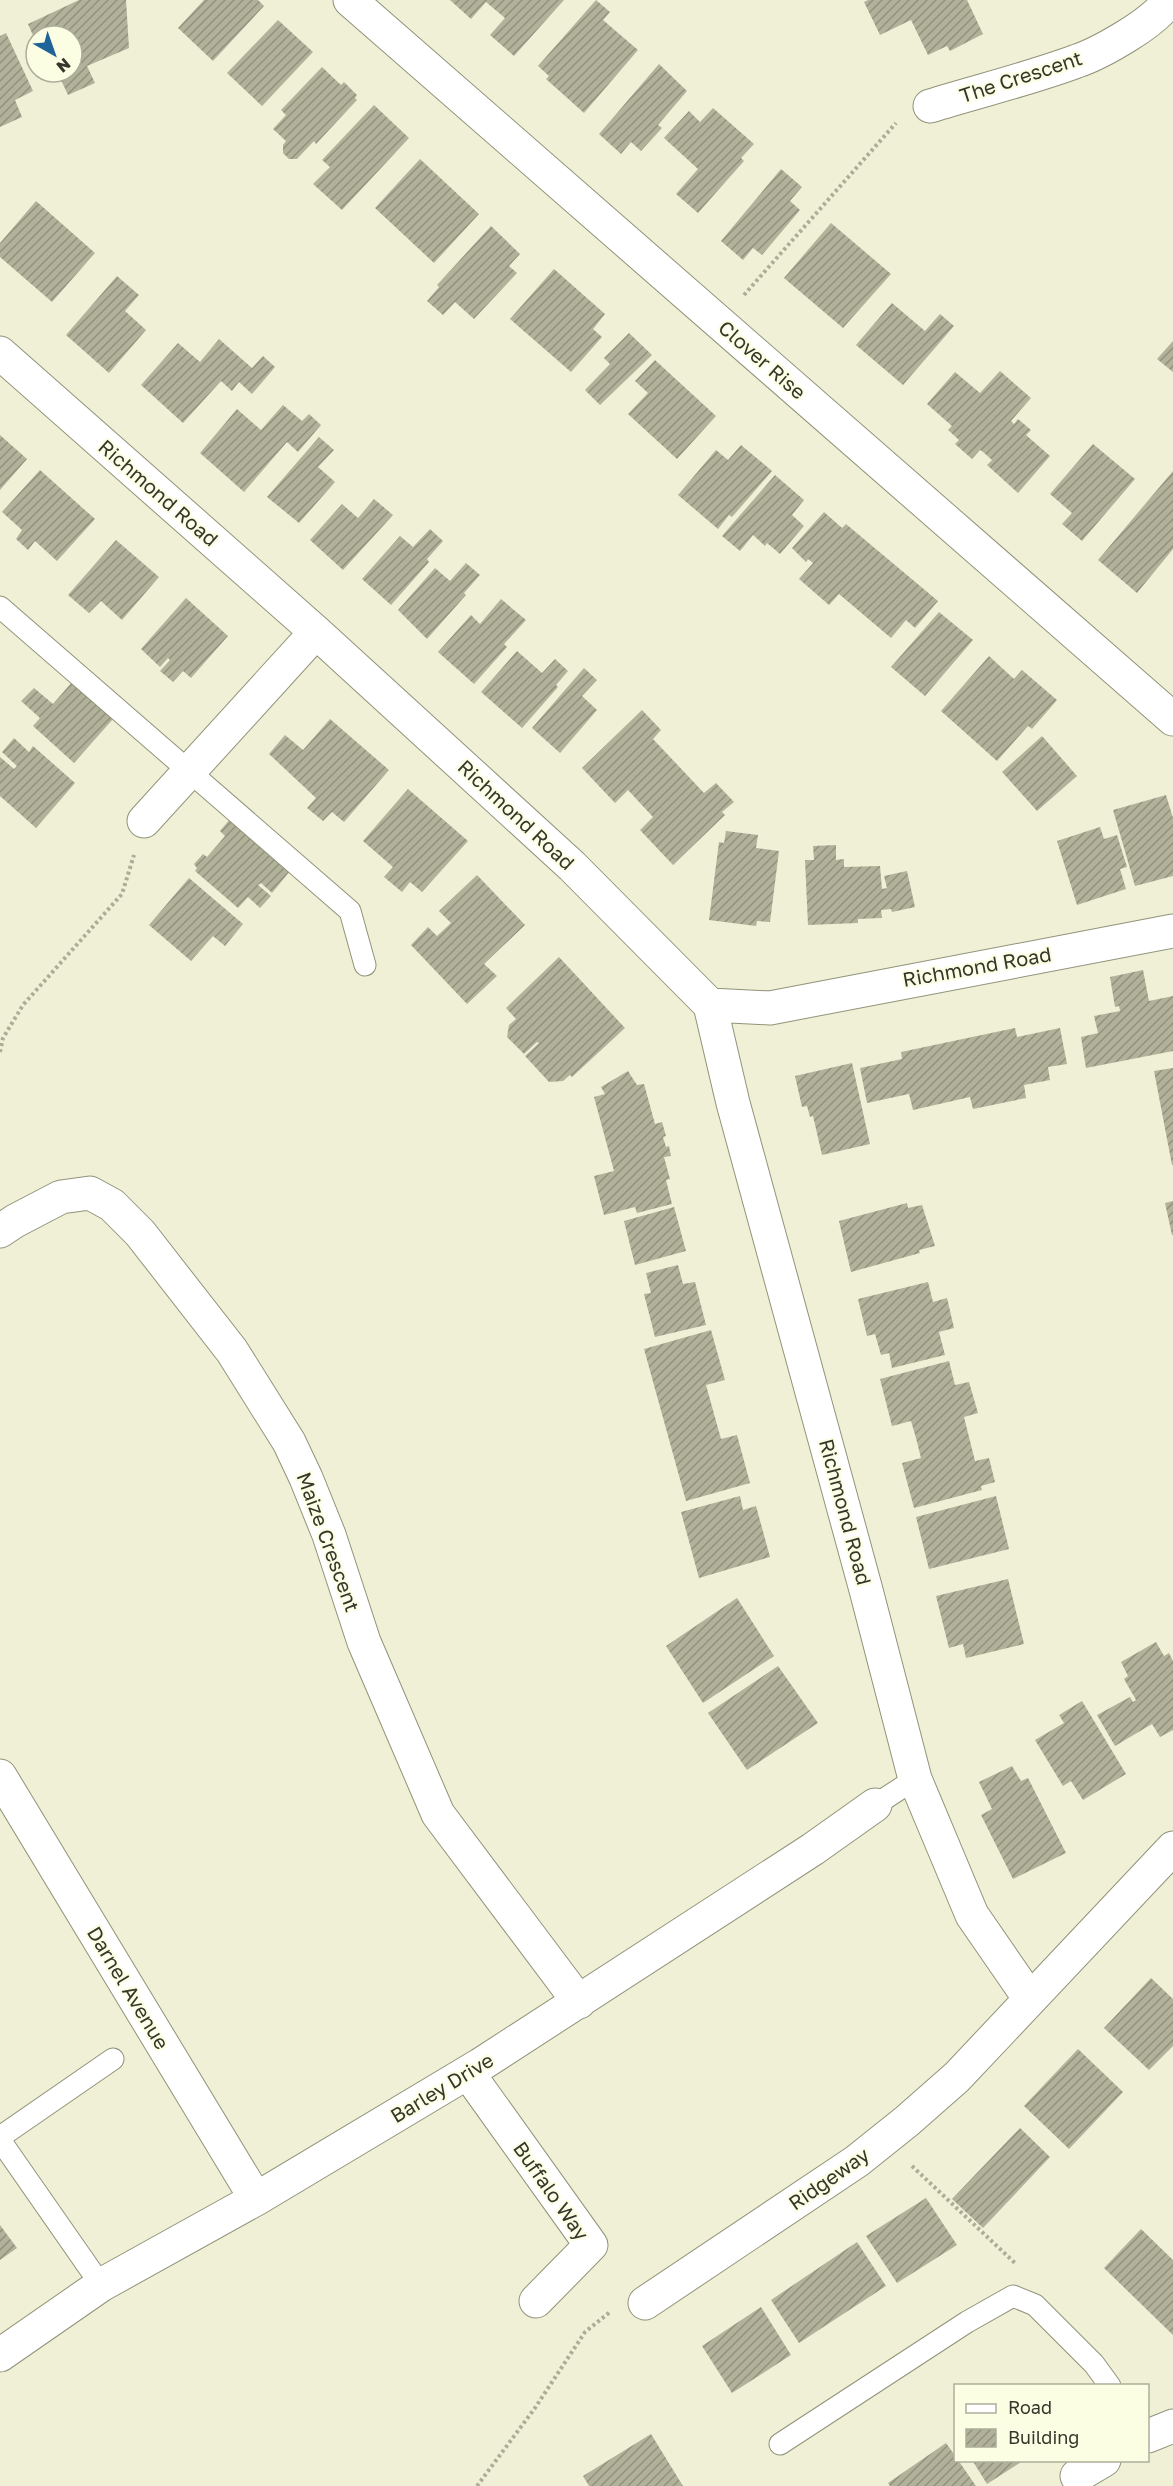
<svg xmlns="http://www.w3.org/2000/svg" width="1173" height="2486" font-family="'Golos Text',sans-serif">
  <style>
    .building { fill: url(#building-hatch) }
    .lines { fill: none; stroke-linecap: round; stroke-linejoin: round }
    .service-casing { stroke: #91937a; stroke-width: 23 }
    .minor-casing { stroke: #91937a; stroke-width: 35 }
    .path { stroke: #acac98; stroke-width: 4; stroke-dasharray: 3 3; stroke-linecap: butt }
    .service { stroke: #fff; stroke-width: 21 }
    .minor { stroke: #fff; stroke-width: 33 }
    .labels { text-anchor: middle; stroke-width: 4.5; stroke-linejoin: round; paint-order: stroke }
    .street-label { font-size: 20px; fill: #36362c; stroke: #fcfee3 }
  </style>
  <defs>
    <pattern id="building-hatch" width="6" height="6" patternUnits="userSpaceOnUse" patternTransform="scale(1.5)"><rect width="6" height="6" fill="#b1b299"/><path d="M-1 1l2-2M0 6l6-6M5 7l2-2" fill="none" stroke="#91927d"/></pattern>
  </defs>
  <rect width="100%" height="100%" fill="#eff0d5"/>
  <path class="building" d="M79,0H126L129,48L87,66L95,83L68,95L61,80L54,82L50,72H72V36H36V42L28,24Z
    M204,0H258L264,6L213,61L178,28Z
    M450,0H564L514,56L490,35L505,18L486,2L471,19Z
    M596,0L610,12L603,20L638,50L584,113L546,79L549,76L538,66Z
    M868,0H967L983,34L950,51L947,46L928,55L911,20L880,35L864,2Z
    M278,20L313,52L262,106L227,73Z
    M6,33L33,91L15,100L22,117L0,127V36Z
    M659,64L687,91L658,125L662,128L641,151L631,142L621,154L599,134Z
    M322,67L341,85L344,82L357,95L355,98L357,100L316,144L314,141L297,159H289L283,153V145L286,141L273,129L286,115L281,110Z
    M374,105L409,138L342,210L313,184L330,167L322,160Z
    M713,108L754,144L741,158L744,161L698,213L676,194L698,169L664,138L689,111L700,122Z
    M420,159L479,214L434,263L375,208Z
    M781,169L802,187L790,201L800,210L762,255L753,248L743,260L721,241Z
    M36,201L95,253L52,302L0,257V243Z
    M831,223L891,274L843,328L784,278Z
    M491,226L520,254L509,266L517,273L474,319L455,302L443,315L427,301L439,287L437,285Z
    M554,269L605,314L593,329L602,337L571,372L510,319Z
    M117,276L139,295L125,311L146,330L109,373L66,335Z
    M892,303L925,331L940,314L954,326L903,385L856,345Z
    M629,333L652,355L600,405L585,390L610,364L604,358Z
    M219,339L252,368L263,356L275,367L252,394L239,382L232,391L221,381L183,423L141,385L178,343L200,362Z
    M1173,341V372L1157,359Z
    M655,360L716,416L677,459L628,414L648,393L635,381Z
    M1000,371L1031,398L1011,421L1014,424L1018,419L1031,430L1026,435L1050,456L1018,493L987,465L992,460L983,452L980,450L972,459L955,444L959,440L948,430L952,426L927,404L955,372L980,393Z
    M283,405L302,421L309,414L321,425L298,452L287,442L244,492L200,453L237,409L261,430Z
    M0,435L27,459L0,490Z
    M319,437L334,450L318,467L335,482L299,523L267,497Z
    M1093,444L1135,479L1082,541L1062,524L1072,513L1050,494Z
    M741,445L772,471L732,517L729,515L718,529L678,495L716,450L728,460Z
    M40,470L95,519L57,561L35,541L28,550L16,539L22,530L2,512Z
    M1173,471V549L1137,593L1098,560Z
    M775,475L804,500L792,515L804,526L780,554L767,543L765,546L753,535L740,551L722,536Z
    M374,499L393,515L343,570L310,540L342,504L358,518Z
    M824,512L842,528L846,524L938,601L915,628L906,620L891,638L839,594L829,605L799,579L813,563L808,559L806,562L792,548Z
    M430,529L443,541L427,559L429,562L391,605L362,579L400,536L413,547Z
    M116,540L159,577L122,620L101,601L89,613L68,595Z
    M466,563L480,575L464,593L466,595L427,639L398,610L435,568L450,581Z
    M186,598L228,636L191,678L183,671L173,682L160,671L170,660L168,658L160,667L141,649Z
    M501,599L526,620L504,644L507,647L474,684L438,652L471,615L480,624Z
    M939,612L973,640L925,696L891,667Z
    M517,651L542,673L555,659L568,671L556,685L558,687L522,728L481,692Z
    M989,656L1014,679L1022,670L1057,700L1032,729L1028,726L997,761L941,711Z
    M584,668L597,680L582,696L597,710L560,753L532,728Z
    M72,682L113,719L74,763L33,726L40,718L21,701L34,688L53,704Z
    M642,710L661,730L653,739L704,793L716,783L734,802L722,812L725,815L673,865L640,830L653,817L640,803L628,790L615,803L582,768Z
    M330,719L389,770L344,822L332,812L323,821L307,808L316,798L269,754L285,735L303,750Z
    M1042,736L1077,776L1037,811L1002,772Z
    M14,738L29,752L33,746L75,783L36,828L0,796V757L14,769L17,766L2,752Z
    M408,789L468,841L422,892L410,882L402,892L384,877L393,867L363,841Z
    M1166,795L1173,818V876L1135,886L1113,810Z
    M230,819L290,871L272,893L261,883L258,885L271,896L260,908L248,897L238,908L195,871L197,868L194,864L203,854L207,857L225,836L220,831Z
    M1100,827L1104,839L1117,835L1127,867L1120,869L1126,889L1077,905L1057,841Z
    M726,831L758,835L756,848L779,851L770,922L757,921L756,926L709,920L719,842L724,843Z
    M836,845V860L844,859V867L880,866L882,889L887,888L884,876L907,871L915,907L892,912L891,909L881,910L882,918L858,919V923L808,925L805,860H814L813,846Z
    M477,875L525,925L484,964L497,976L467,1004L411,945L428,927L437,936L451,923L439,911Z
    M189,878L243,924L225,946L213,936L191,961L149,925Z
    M559,957L625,1028L572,1077L570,1075L563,1081L549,1082L525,1056L539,1043L537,1042L524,1054L507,1037L509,1025L516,1019L506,1008Z
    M1143,970L1149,1001L1173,996V1051L1086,1068L1081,1037L1098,1033L1094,1016L1120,1011L1119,1006L1115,1007L1110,977Z
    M1015,1028L1017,1037L1060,1028L1067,1064L1048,1067L1050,1080L1024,1085L1026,1098L973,1109L970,1097L913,1110L909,1094L867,1103L860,1068L902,1059L901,1052Z
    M852,1063L870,1144L822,1155L813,1116L810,1117L807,1106L802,1107L795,1076Z
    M1173,1068V1165H1172L1154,1071Z
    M628,1071L637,1085L644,1084L655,1124L662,1122L666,1136L663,1137L666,1147L669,1146L671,1156L664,1157L670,1179L666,1180L672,1204L637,1213L635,1207L604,1215L594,1176L614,1171L594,1097L605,1094L601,1087Z
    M1173,1201V1235H1172L1165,1203Z
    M907,1203L908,1208L922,1205L935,1246L919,1250L920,1253L851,1272L839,1221Z
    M674,1207L686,1251L635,1265L624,1221Z
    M678,1265L683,1284L695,1282L706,1325L655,1337L644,1294L651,1293L646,1273Z
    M928,1282L933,1302L947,1298L954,1328L939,1332L945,1355L892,1368L889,1353L881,1355L875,1334L867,1336L858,1299Z
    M711,1330L725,1380L706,1385L721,1439L737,1435L750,1483L686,1501L644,1349Z
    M949,1361L955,1385L969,1382L978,1413L964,1417L975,1461L989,1458L995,1482L981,1486L982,1490L914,1508L902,1463L921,1458L916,1438L911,1421L892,1426L880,1379Z
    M740,1496L743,1510L756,1506L770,1557L699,1578L681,1512Z
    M996,1496L1009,1549L929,1569L916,1517Z
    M1008,1579L1024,1644L966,1658L963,1644L949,1648L936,1596Z
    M737,1598L774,1656L703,1703L666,1646Z
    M1156,1642L1164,1656L1169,1653L1173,1661V1730L1160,1737L1152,1724L1115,1746L1097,1715L1130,1697L1133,1702L1136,1700L1124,1679L1128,1676L1121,1662Z
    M778,1666L818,1723L747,1770L708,1713Z
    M1082,1701L1126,1774L1083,1800L1071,1781L1063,1786L1035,1740L1064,1723L1059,1715Z
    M1012,1766L1021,1781L1028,1778L1066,1853L1013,1879L981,1815L992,1809L979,1782Z
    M1151,1978L1173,1999V2046L1149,2070L1104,2028Z
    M1078,2049L1123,2092L1069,2149L1024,2106Z
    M1020,2128L1050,2157L983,2228L952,2199Z
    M926,2198L957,2245L897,2283L866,2236Z
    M0,2225L17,2248L0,2260Z
    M1141,2229L1173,2260V2335L1104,2268Z
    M857,2242L886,2286L799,2343L771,2300Z
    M761,2307L791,2355L732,2393L702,2346Z
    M651,2434L683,2486H589L583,2476Z
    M946,2443L956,2457V2460H958L976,2486H890L888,2483Z
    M972,2460H1024L987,2484Z"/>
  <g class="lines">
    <defs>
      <path id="service" d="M0,607L350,911L365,965
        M875,1805L915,1779
        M0,2137L113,2059
        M0,2140L101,2285
        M780,2444L967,2322L1013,2296L1035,2305L1094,2364L1110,2386"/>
      <path id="minor" d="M350,0L1173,719
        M930,106C978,91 1029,79 1077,61C1098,54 1159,21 1168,0
        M0,353L316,632L572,866L710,1005L770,1008L1173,931
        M144,821L316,632
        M710,1005L733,1103L866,1590L915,1779L972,1915L1030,1999
        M0,1231L15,1221L61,1197L90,1193L112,1205L140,1233L232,1351L289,1442L306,1478L329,1535L364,1642L438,1814L579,2002
        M0,1776L256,2199
        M468,2073L591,2245L536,2301
        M645,2303L857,2161L907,2121L957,2077L1173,1848
        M0,2355L101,2285L256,2199L480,2065L813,1849L875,1805
        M1148,2436L1173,2426
        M1077,2476L1104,2460"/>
    </defs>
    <use href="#service" class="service-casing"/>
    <use href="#minor" class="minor-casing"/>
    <path class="path" d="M744,295L896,123
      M0,1052L3,1038L23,1005L122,894L134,855
      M912,2166L1016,2264
      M477,2486L535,2408L585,2332L610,2312"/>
    <use href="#service" class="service"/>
    <use href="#minor" class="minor"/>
  </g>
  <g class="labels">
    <g class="street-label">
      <text transform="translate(1021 77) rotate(-18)" y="7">The Crescent</text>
      <text transform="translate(762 360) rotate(41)" y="7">Clover Rise</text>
      <text transform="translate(158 493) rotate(41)" y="7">Richmond Road</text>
      <text transform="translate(516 815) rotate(43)" y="7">Richmond Road</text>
      <text transform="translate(977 967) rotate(-10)" y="7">Richmond Road</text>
      <text transform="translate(845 1512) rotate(75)" y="7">Richmond Road</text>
      <text transform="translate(328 1542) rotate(70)" y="7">Maize Crescent</text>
      <text transform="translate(128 1988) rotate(59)" y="7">Darnel Avenue</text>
      <text transform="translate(442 2088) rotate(-31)" y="7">Barley Drive</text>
      <text transform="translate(829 2179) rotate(-35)" y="7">Ridgeway</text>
      <text transform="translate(551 2191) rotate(55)" y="7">Buffalo Way</text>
    </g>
  </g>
  <rect x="954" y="2384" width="195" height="78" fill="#fcfee3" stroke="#adae9a" stroke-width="1.5"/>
  <rect x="966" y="2404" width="30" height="9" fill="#ffffff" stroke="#adae9a" stroke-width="1.5"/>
  <text x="1008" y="2414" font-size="18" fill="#36362c">Road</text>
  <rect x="966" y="2429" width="30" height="18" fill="url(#building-hatch)" stroke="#adae9a" stroke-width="1.5"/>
  <text x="1008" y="2444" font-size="18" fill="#36362c">Building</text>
  <g transform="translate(54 54) rotate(140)"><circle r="28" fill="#fcfee3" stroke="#adae9a" stroke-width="1.5"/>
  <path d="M0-4.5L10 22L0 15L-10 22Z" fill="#1e6499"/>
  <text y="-9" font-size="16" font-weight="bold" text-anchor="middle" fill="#36362c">N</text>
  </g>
</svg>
